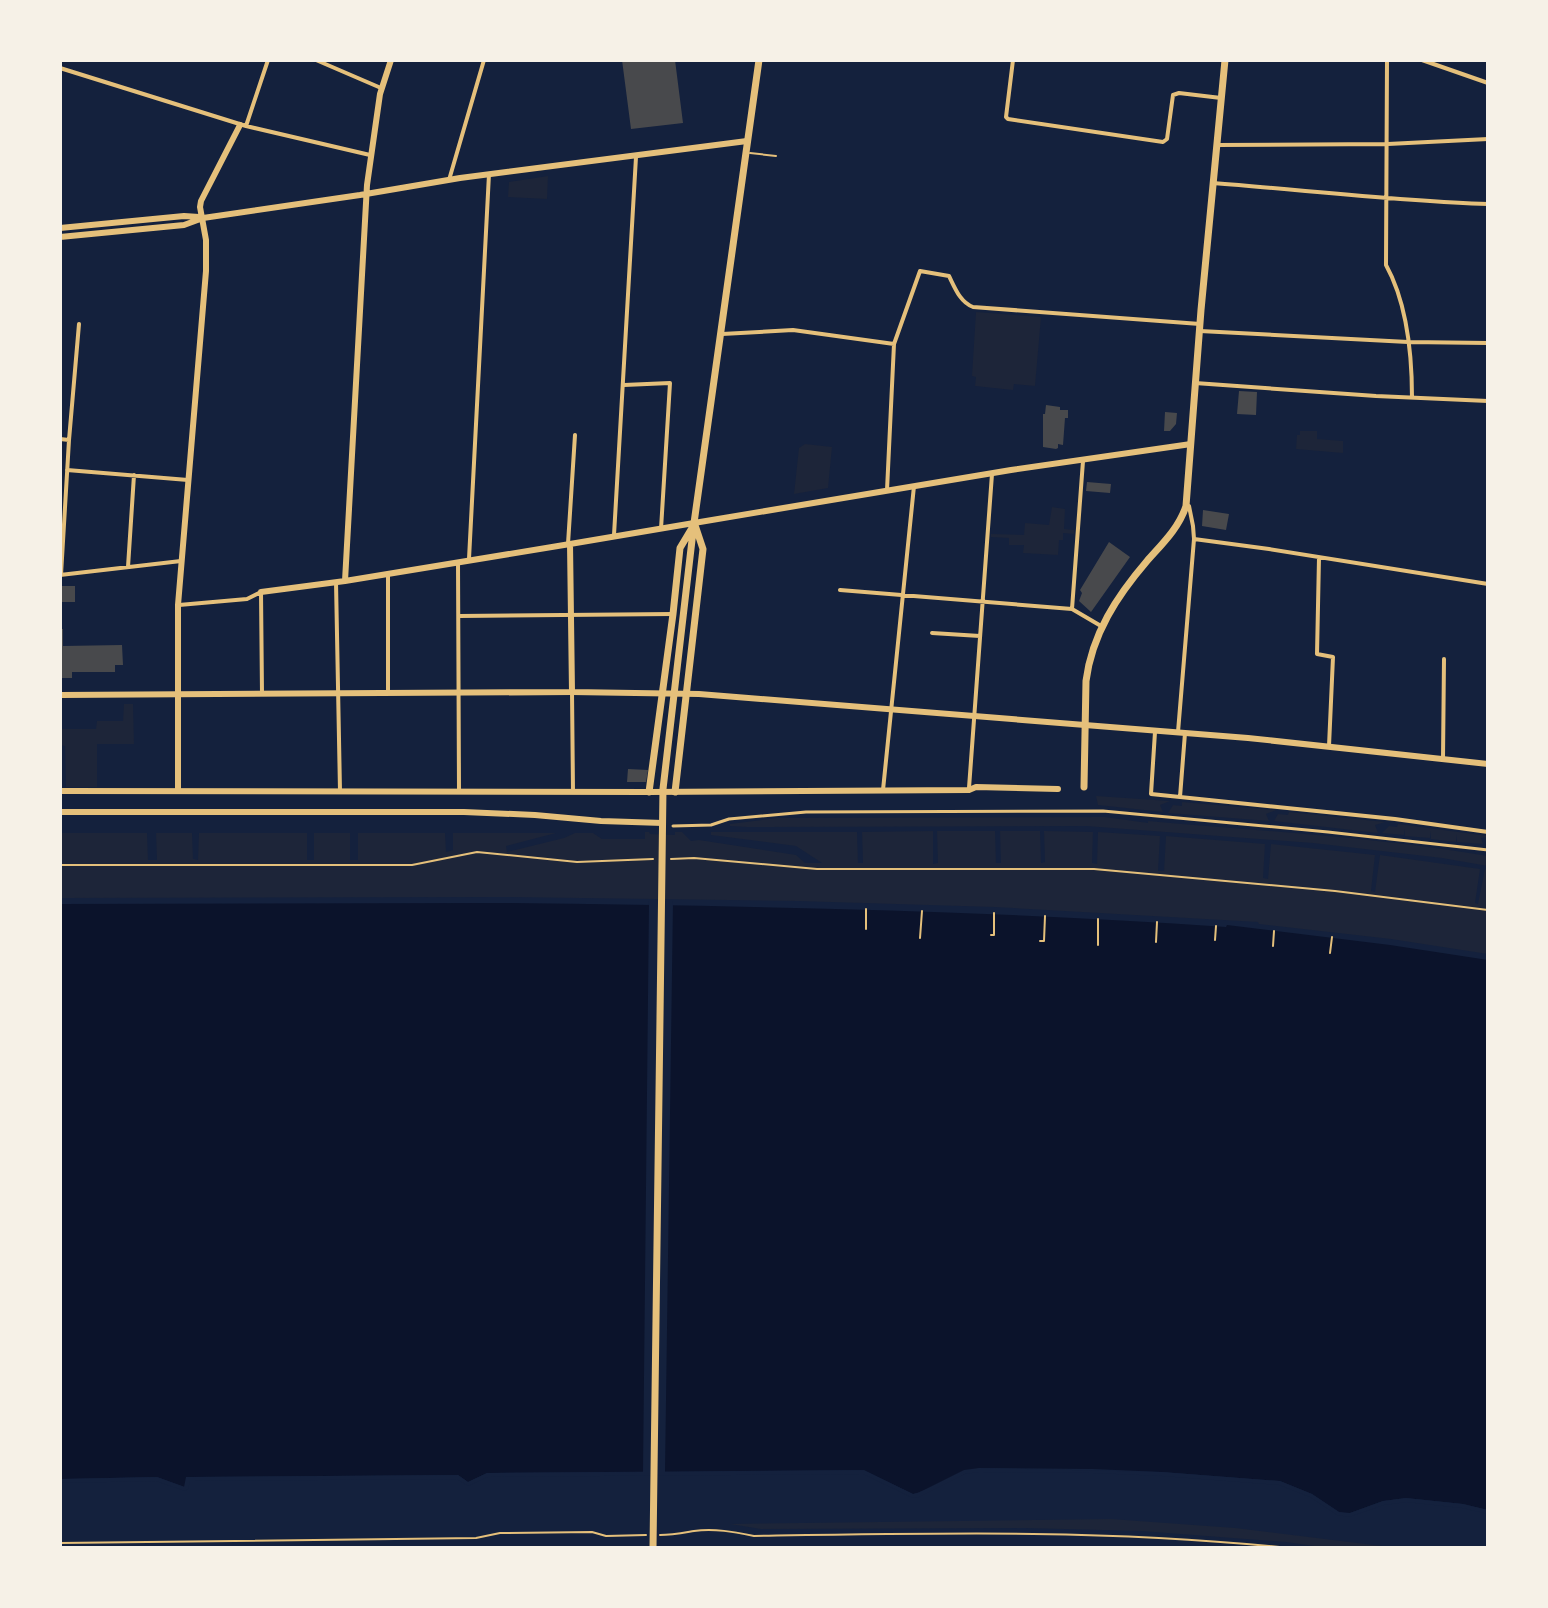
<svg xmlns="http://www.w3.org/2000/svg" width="1548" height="1608" font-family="'Source Sans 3',sans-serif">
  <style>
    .green { fill: #1d2539 }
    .water { fill: #0b132b }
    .pier { fill: #14213d }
    .building { fill: #48494c }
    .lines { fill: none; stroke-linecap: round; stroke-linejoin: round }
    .path { stroke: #e5c07b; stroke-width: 2 }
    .service { stroke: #e5c07b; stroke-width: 2 }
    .pedestrian { stroke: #e5c07b; stroke-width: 3 }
    .minor { stroke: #e5c07b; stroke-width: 4 }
    .tertiary { stroke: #e5c07b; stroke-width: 6 }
    .secondary { stroke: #e5c07b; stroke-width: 6 }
    .primary { stroke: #e5c07b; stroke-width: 7 }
  </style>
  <rect width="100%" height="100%" fill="#14213d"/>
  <path class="green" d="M548,176L547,199L508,197L509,182Z
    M976,312L1041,317L1035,386L1014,384L1013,390L975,386L976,377L972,376Z
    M1300,431H1317V439L1343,441V453L1296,449L1297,435H1300Z
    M805,444L832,447L828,488L794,494L799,448Z
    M1052,507L1065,509L1064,529L1074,530V534L1063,533V540H1059L1058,555L1023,553L1024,545H1009V538L991,537V534L1024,535L1025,523L1049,525Z
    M124,704H133L134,744H97V787H66L65,746L60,745V729H96L97,721H123Z
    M1096,796L1170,801L1160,805L1163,812L1098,805Z
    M1182,802L1276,810L1266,814L1269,821L1168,813L1173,805L1182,806Z
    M1289,812L1385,822L1375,825L1378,833L1274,821L1278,814L1288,815Z
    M1105,817L1148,823V821C1261,831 1376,837 1488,856V866L1442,858L1313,843L1086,826L747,827L730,826V824L777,818Z
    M1398,824L1488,836V837L1481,838L1483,844L1457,842V834L1456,842L1431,839V831L1430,838L1405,836V829L1404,835L1382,833L1389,826L1397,827Z
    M933,831V864L938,863L937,831H995L996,863H1001L1000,831H1040L1041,863L1045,862L1044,831L1093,832L1092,863L1097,864L1098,832L1160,836L1158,871H1164L1166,836L1265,844L1263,878L1268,879L1271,844L1375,855L1371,891L1375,892L1380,855L1480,869L1475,903L1478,904L1485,869L1488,870V954L1391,939L1259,924L1258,922L994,907L798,901L501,897L60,898V833H147L148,860H157L156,833H192L193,859L198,860L199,833H307V860H314V833H350V860H358V833H445L446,852L453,850V833H556L506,846L507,852L564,838L575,833H593L602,839H645V832H649L650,834L675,835V832H682L691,841L699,840L796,855L805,863H822L796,846L711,835V832H857L858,863H863L862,832Z
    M1111,1519L1235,1528L1398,1548H1328L1286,1542L1141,1531L1025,1528L761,1529L730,1524Z"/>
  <path class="water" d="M501,903C743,906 984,910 1226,927L1227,925L1390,945L1488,960V1510L1463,1504L1406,1498L1383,1501L1350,1513L1339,1512L1312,1494L1280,1481L1162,1472L1093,1469L979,1468L917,1493L913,1494L863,1470L487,1473L468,1482L458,1475L187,1477L185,1487L157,1477L60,1479V904Z"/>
  <path class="pier" d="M649,901H673L665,1472L864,1470L913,1494L918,1493L964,1470L979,1468L1162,1472L1280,1481L1312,1494L1339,1512L1345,1513H1350L1383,1501L1406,1498L1463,1504L1488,1510V1514L1462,1508L1406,1502L1384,1505L1349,1517L1337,1515L1310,1497L1279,1485L1162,1476L1093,1473L979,1472L965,1474L919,1497L913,1498L863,1474L488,1477L468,1486L457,1479L190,1481L188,1489L185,1491L156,1481L60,1483V1479L157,1477L184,1487L186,1477L458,1475L468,1482L487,1473L643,1472Z"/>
  <path class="building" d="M622,60H675L683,123L631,129Z
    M1239,391L1257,392L1256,415L1237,414Z
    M1046,405L1060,407V410H1068V418H1065L1063,445L1058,444V448L1056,449L1043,447V414H1045Z
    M1165,412L1177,413L1176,424L1170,431H1164Z
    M1087,482L1111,484L1110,493L1086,491Z
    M1203,510L1229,514L1226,530L1202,526Z
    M1109,542L1130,557L1091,612L1079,601L1082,593L1080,590Z
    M60,586H75V602H60Z
    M60,629H63V646L122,645L123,665H115V672H72V678H60Z
    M628,769L648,770L646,782H627Z"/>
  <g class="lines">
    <path class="path" d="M671,859L694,858L817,869H1094L1335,891L1488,910
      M60,865H412L477,852L577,862L653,859
      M1098,919V945
      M866,929V909
      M991,935H994V913
      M920,938L922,911
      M1215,940L1216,926
      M1040,941H1044L1045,916
      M1156,942L1157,922
      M1273,946L1274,931
      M1330,953L1332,937
      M660,1535C672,1535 682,1533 694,1531C714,1528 734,1532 754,1536C933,1533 1111,1529 1289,1548
      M60,1543L476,1538L500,1533L592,1532L606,1536L646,1535"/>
    <path class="service" d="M750,153L776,156"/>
    <path class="pedestrian" d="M673,826L711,825L729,819L806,812L1103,811L1328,832L1488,850"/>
    <path class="minor" d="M316,60L381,88
      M1013,60L1006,117L1008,119L1163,142L1167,139L1173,95L1179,93L1221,98
      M1387,60L1386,265C1407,303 1412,355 1412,398
      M1422,60L1488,83
      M60,68L246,126L268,60
      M246,126L370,155
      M1217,145L1388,144L1488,139
      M449,180L484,60
      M1213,183C1305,190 1396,201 1488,204
      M1488,241V248
      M1200,331L1408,342L1488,343
      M722,334L793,330L894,344
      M1195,383L1376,396L1488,401
      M624,385L670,383L661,529
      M60,439L69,440
      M67,470L188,480
      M887,490L894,344L920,271L949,276C955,288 960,302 973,307L1200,324
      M614,535L636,157
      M1194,539L1269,549L1488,584
      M568,544L575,435
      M1319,558L1317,654L1333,657L1329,746
      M469,559L489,174
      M458,562L459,791
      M128,567L134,475
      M60,575L181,561
      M61,575L69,440L79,324
      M336,582L340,791
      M840,590L1072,609L1101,626
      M179,605L247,599L261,592L262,694
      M1072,609L1083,461
      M459,616L673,614
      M932,633L980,636
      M572,692L573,791
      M388,693V574
      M1155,732L1151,794L1395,819L1488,832
      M1178,732L1194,539L1193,526L1189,506
      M1443,758L1444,659
      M969,788L992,474
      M883,790L914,486
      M1180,797L1185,733"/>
    <path class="tertiary" d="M60,228L184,216L199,217
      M60,237L184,225L203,218L360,195L460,178L747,141
      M694,523L1011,470L1191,444
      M345,581L367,185L380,94L391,60
      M261,592L345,581L570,544
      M178,790V605L206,271V240L200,207L201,201L240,125"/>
    <path class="secondary" d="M572,692L570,544L694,523
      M60,695L572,692L699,694L1248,738L1488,764
      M60,791L649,792L969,790L976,787L1058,789
      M60,812H464L535,815L601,821L663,823"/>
    <path class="primary" d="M1084,787L1086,681C1092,634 1117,596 1147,561C1162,544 1179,528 1186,506L1201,310L1225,60
      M649,792L673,614L680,548L692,528
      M675,792L703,549L695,525
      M653,1548L663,789L694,523L759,60"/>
  </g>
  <rect width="1548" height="1608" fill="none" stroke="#f6f1e7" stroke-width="124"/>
</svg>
